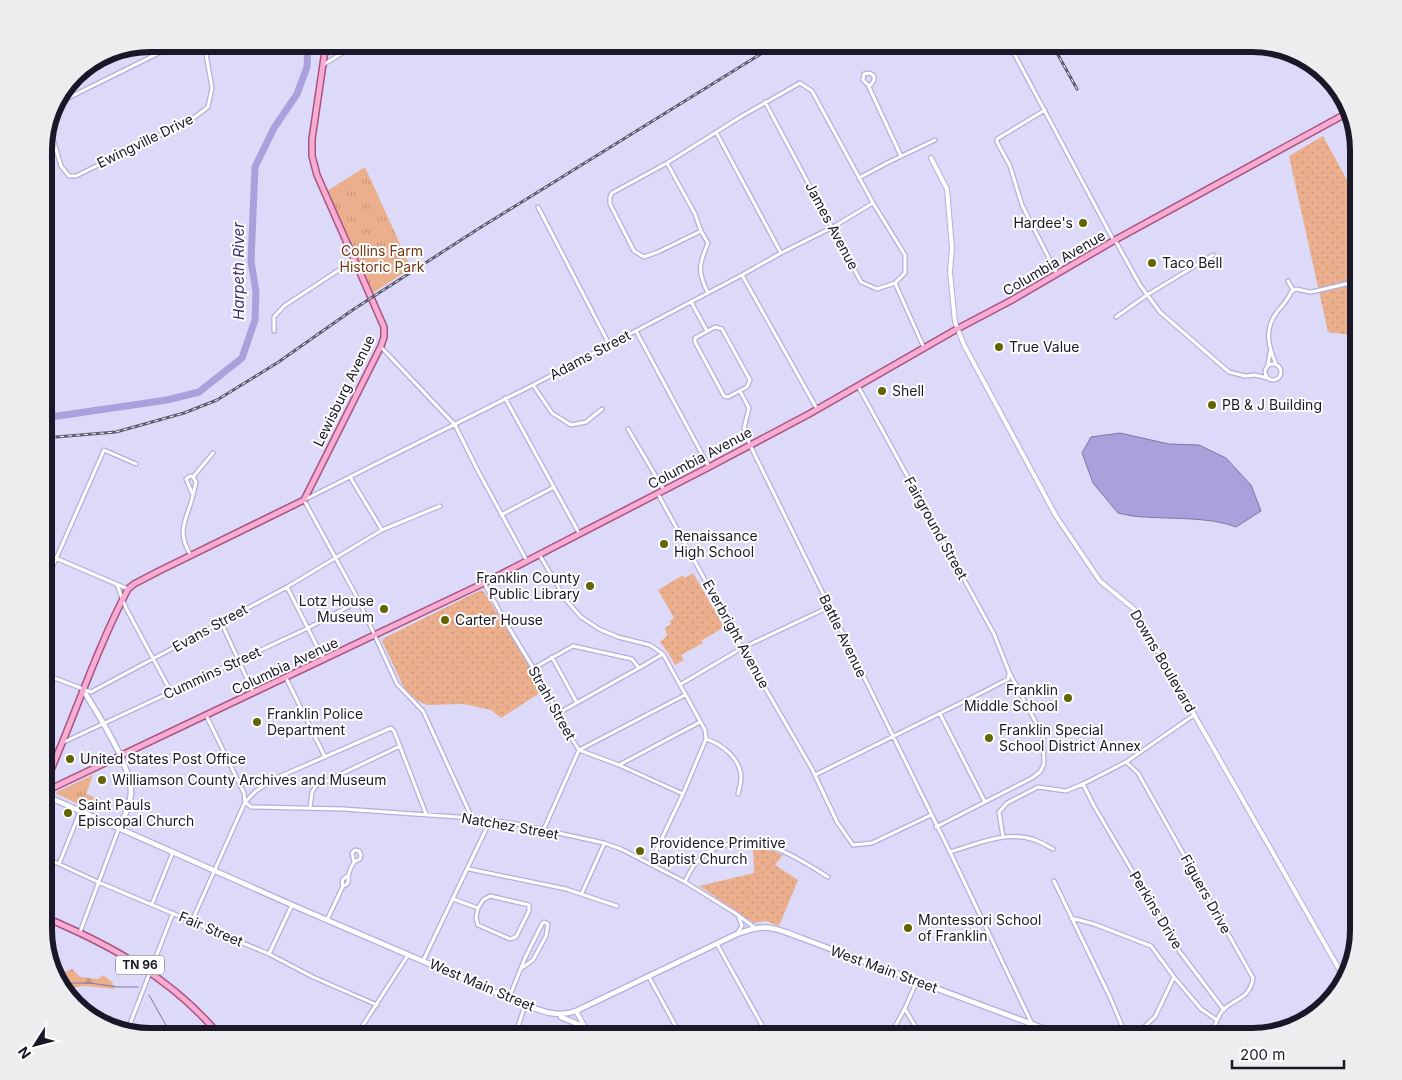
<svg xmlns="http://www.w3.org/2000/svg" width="1402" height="1080" font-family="Inter,sans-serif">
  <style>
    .grass { fill: url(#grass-dots) }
    .forest { fill: url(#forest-firs) }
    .park { fill: url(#park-tufts) }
    .water { fill: #a9a0dc; stroke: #7e77a6 }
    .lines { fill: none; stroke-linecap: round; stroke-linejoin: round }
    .stream { stroke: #7e77a6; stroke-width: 1 }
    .river { stroke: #a9a0dc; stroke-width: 7 }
    .minor-casing { stroke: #b4addf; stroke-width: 5.5 }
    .tertiary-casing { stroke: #b4addf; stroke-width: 6 }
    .secondary-casing { stroke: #b4addf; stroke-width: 7 }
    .primary-casing { stroke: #a75383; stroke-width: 8 }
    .minor { stroke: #fff; stroke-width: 3 }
    .tertiary { stroke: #fff; stroke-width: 4 }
    .secondary { stroke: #fff; stroke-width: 4.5 }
    .primary { stroke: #f8acd1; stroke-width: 5 }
    .rail-casing { stroke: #5f5c73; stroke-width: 3 }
    .rail { stroke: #fff; stroke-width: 1; stroke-dasharray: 4; stroke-linecap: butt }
    .poi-dot { fill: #636500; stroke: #fff; stroke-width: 2 }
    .labels { text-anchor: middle; stroke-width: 4; stroke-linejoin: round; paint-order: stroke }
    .shield { fill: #fff; stroke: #5f5d69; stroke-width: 1 }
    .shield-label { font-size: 12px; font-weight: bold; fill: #1a1729 }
    .street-label { font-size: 14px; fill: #1a1729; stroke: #fff }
    .poi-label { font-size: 14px; fill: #1a1729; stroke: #fff; text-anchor: start }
    .park-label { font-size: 14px; fill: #713913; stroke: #fff }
    .water-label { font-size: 15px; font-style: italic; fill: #402f75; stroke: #fff }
    .rim { fill: none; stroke: #1a1729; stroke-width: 6 }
  </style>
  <defs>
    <pattern id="grass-dots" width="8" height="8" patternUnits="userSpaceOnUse" patternTransform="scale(1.25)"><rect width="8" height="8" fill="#ebaf8d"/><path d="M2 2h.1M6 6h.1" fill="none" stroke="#c9967a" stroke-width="1.8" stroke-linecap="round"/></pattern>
    <pattern id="forest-firs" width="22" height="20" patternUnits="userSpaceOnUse" patternTransform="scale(1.25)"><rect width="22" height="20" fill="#ebaf8d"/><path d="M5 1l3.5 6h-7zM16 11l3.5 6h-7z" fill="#c9967a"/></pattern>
    <pattern id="park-tufts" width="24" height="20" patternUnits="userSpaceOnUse" patternTransform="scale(1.25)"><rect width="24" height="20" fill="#ebaf8d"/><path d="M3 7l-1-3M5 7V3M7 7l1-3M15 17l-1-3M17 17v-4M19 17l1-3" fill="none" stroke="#c9967a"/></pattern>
  </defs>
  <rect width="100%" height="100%" fill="#dddaf9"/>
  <path class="grass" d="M1323,136L1358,200V336L1328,332L1289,156Z
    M693,573L724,627L701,641L703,643L681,655L684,660L675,665L669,654L660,642L667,636L665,628L671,624L670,621L674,618L658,590L683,575L685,578Z
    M481,590L484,592L546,689L501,718L491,710L464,704L427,705L418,701L404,688L382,641L384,638Z
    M753,848L773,851L783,855L775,865L798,880L779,926L766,921L754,923L699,886L754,873Z"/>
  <path class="forest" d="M72,969L80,977L98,979L103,975L112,982L115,989L85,986L65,989L55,976Z"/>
  <path class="park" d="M365,167L411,268L373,293L327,191Z
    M93,775L86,794L96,798L91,810L57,794L56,792Z"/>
  <path class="water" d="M1120,433L1169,444L1199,445L1226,458L1251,485L1261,511L1236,527C1212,517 1172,519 1145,517C1136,517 1127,515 1118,513L1093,483L1082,453L1091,437Z"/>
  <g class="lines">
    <path class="stream" d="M59,983H90L118,987H138
      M149,995L172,1036"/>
    <path class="river" d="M44,418L167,400L199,392L242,358L255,320L256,292L251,261L255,167L274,128L297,94L307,67L308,44"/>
    <defs>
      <path id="minor" d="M1009,44L1114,241
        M325,51L336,50L347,44
        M323,65L357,44
        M868,85H871L874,80V76L870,73L864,74L863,80L868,85L901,156
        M54,105L177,44
        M1045,110L997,139V142L1010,166L1022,205L1057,274
        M49,125L61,166L69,176H76L191,120L208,107L212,88L206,54L197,44
        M716,132L781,253
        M667,163L695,214L701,231L708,243C699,264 697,272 708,293
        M859,178L887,163L935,140
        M538,207L609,344
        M701,231L658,252L644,257L634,251L610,204V197L612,193L667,163L742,116L800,83L812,91L873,203L905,255V273L895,283L877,289L861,282L765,102
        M1115,240L1140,285L1160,312L1229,372L1245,376L1255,375L1267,378
        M742,275L817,409
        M1288,281L1293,290
        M895,283L924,348
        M691,302L707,331
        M1116,317L1147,295L1213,255
        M715,327L722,329L750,380L747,387L728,397L724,396L695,342V338Z
        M274,331V317L284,306L354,260
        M636,331L709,467
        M381,347L455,425L478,471L527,561
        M1265 372a8 8 0 1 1 16 0a8 8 0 1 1-16 0Z
        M1276,364C1268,346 1264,329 1277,312C1282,306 1288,300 1291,292L1296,289L1310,292L1316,291L1358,281
        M1268,365L1270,352
        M533,385L552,413L571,425L586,422L602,409
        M858,386L994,634L1009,672L1043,736L1044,764L1040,772L1032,778L936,827
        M740,391L749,408L744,428L750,445L950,852L1032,1024
        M505,398L579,533
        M628,429L664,490
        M193,477L213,453
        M350,477L382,530
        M658,494L742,648L812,769L837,822L853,845L872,843L931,815
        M501,515L554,487
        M44,553L128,589
        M539,554L566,600L581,617L599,629L618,637L650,645L663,654L705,730L706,739L683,794L650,863
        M191,556C175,529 187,521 193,495L186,479L190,476L193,477L196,482L193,495
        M484,583L509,628L546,689L561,722L579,750L619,765L683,794
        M117,585L126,608L171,692
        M44,586L104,450L136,464
        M287,587L324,660
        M221,622L253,692
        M552,657L577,703
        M534,668L573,646L632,659L639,668L663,654
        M44,674L91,692L287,587L382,530L440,506
        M286,678L325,757
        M681,684L742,648L829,607
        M557,714L639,668
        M940,714L985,802
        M206,715L244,793L245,802
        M706,739C722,744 741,759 741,778C741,783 739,789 738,794
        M64,742L308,628L359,601
        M1126,762L1194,715
        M619,765L700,722
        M815,775L985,691L1008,679L1009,673
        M1083,784L1094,806L1180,952L1224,1010
        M245,802L251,807L343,809L472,818L517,824L604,843L621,849L685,882L735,913L754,927
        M310,808L312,792L316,786L400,746
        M472,818L423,711L397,684L359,601L304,500L533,385L742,275L781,253L833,227L873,203
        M543,831L579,750L685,695
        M1003,837L999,812L1007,803L1038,787L1066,791L1083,784L1126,762L1138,773L1253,978C1250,999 1235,998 1223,1010C1217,1017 1214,1028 1211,1036
        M950,852C977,844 1007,830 1035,840C1041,842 1047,846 1053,849
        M44,857L98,882L269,954L313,977L377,1005
        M59,864L80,812
        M469,869L566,889L617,906
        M1054,881L1109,995L1123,1028L1124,1036
        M685,882C688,875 692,867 697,862C706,851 717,846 731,844C771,839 796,857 828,877
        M343,886C341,880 343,878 348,876
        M582,893L604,844
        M453,899L478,908L483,900L490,896L529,905V911L516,937L510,939L478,925L476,918L478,908
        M152,904L173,852
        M1071,918L1094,924L1151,946L1174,977L1201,1009L1217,1020
        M327,920L343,886C351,884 347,880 349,873C350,869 352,866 354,862L360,859L361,855L359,851L355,850L352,853L354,862
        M192,921L245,802L256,791L274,779L391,728L394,731L426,814
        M80,932L119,828
        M738,932L742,926L739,918
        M717,944L768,1036
        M269,954L292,905
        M423,961L490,821
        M649,977L681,1036
        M509,998L525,958L542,924L544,922L548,924L546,936L533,960L522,968
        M905,1009L921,1036
        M128,1029L173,913
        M1276,1031L1287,1023L1293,1027
        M356,1036L408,955
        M515,1036L525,1005
        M890,1036L905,1008L917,981
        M1134,1036L1155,1017L1174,977"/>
      <path id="tertiary" d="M931,158L947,189L952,248L950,272L955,322L964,345L1056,516L1100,581L1134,609L1343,976
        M576,1011L590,1036"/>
      <path id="secondary" d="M83,690C97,712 131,767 131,791C131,804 124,817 119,828
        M44,795L292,905L525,1005C542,1011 558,1018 576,1011L737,934C768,922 774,928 804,939L1064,1036
        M561,1017L580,1025L587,1031"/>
      <path id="primary" d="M44,786C73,721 95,652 128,589L134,584L159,571L304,500L381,346L384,337V327L317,175L312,156V139L326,44
        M44,792L484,583L709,467L809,414L957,329L1012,300L1115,240L1349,112
        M44,917C111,945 173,979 220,1036"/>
    </defs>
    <use href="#minor" class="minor-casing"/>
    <use href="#tertiary" class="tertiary-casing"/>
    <use href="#secondary" class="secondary-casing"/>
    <use href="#primary" class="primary-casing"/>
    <use href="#minor" class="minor"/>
    <use href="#tertiary" class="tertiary"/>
    <use href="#secondary" class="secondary"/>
    <use href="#primary" class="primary"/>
    <defs>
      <path id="rail" d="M1052,44L1077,89
        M44,438L116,432L184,413L217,400L277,363L354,309L478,229L777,44"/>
    </defs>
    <use href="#rail" class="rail-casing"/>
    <use href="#rail" class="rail"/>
  </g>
  <g class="poi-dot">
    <circle cx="1083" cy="223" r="5"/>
    <circle cx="1152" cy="263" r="5"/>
    <circle cx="999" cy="347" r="5"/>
    <circle cx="882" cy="391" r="5"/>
    <circle cx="1212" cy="405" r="5"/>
    <circle cx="664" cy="544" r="5"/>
    <circle cx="590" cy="586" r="5"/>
    <circle cx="384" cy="609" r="5"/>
    <circle cx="445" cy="620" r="5"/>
    <circle cx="1068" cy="698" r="5"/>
    <circle cx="257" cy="722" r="5"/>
    <circle cx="989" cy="738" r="5"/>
    <circle cx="70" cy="759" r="5"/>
    <circle cx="102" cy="780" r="5"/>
    <circle cx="68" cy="813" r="5"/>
    <circle cx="640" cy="851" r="5"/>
    <circle cx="908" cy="928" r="5"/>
  </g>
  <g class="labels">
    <rect class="shield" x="116" y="955.5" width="48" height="19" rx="4"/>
    <g class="shield-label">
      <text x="140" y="969">TN 96</text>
    </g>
    <g class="street-label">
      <text transform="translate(145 141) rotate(-26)" y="5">Ewingville Drive</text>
      <text transform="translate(832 226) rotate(62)" y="5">James Avenue</text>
      <text transform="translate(1054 263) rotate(-30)" y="5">Columbia Avenue</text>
      <text transform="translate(590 355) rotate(-28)" y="5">Adams Street</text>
      <text transform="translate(344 391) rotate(-64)" y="5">Lewisburg Avenue</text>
      <text transform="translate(700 458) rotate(-28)" y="5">Columbia Avenue</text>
      <text transform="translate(936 528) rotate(61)" y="5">Fairground Street</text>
      <text transform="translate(210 628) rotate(-29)" y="5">Evans Street</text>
      <text transform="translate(736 634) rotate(61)" y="5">Everbright Avenue</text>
      <text transform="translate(843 636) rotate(64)" y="5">Battle Avenue</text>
      <text transform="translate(1163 661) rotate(60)" y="5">Downs Boulevard</text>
      <text transform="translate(285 666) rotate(-25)" y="5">Columbia Avenue</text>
      <text transform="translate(212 673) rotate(-25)" y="5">Cummins Street</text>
      <text transform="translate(552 703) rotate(61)" y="5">Strahl Street</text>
      <text transform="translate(510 826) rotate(10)" y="5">Natchez Street</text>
      <text transform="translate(1206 894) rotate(61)" y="5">Figuers Drive</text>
      <text transform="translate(1156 910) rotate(59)" y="5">Perkins Drive</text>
      <text transform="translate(211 929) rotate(23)" y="5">Fair Street</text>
      <text transform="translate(884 969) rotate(20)" y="5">West Main Street</text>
      <text transform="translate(482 985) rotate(23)" y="5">West Main Street</text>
    </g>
    <g class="poi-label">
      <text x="1073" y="228" text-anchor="end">Hardee's</text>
      <text x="1162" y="268">Taco Bell</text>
      <text x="1009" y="352">True Value</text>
      <text x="892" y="396">Shell</text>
      <text x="1222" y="410">PB &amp; J Building</text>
      <text x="674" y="541">Renaissance<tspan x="674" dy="16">High School</tspan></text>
      <text x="580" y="583" text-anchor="end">Franklin County<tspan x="580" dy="16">Public Library</tspan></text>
      <text x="374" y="606" text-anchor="end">Lotz House<tspan x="374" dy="16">Museum</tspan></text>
      <text x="455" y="625">Carter House</text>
      <text x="1058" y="695" text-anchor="end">Franklin<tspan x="1058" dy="16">Middle School</tspan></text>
      <text x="267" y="719">Franklin Police<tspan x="267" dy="16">Department</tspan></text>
      <text x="999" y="735">Franklin Special<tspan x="999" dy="16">School District Annex</tspan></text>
      <text x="80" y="764">United States Post Office</text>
      <text x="112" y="785">Williamson County Archives and Museum</text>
      <text x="78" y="810">Saint Pauls<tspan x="78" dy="16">Episcopal Church</tspan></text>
      <text x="650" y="848">Providence Primitive<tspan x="650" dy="16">Baptist Church</tspan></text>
      <text x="918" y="925">Montessori School<tspan x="918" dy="16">of Franklin</tspan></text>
    </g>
    <g class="park-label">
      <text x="382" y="256">Collins Farm<tspan x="382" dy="16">Historic Park</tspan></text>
    </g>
    <g class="water-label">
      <text transform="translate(239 271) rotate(-90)" y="5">Harpeth River</text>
    </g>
  </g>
  <path d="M0 0H1402V1080H0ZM150 52H1252A98 98 0 0 1 1350 150V930A98 98 0 0 1 1252 1028H150A98 98 0 0 1 52 930V150A98 98 0 0 1 150 52Z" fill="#edecee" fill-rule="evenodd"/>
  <path class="rim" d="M150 52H1252A98 98 0 0 1 1350 150V930A98 98 0 0 1 1252 1028H150A98 98 0 0 1 52 930V150A98 98 0 0 1 150 52Z"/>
  <g transform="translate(35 1045) rotate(234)" stroke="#ffffff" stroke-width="4" paint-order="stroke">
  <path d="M0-4L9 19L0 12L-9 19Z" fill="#1a1729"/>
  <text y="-8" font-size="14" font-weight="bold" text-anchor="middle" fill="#1a1729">N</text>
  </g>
  <path d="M1232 1060v8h112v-8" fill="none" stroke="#1a1729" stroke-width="2.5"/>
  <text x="1240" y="1060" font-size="15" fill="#1a1729" stroke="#ffffff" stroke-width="4" paint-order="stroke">200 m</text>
</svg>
